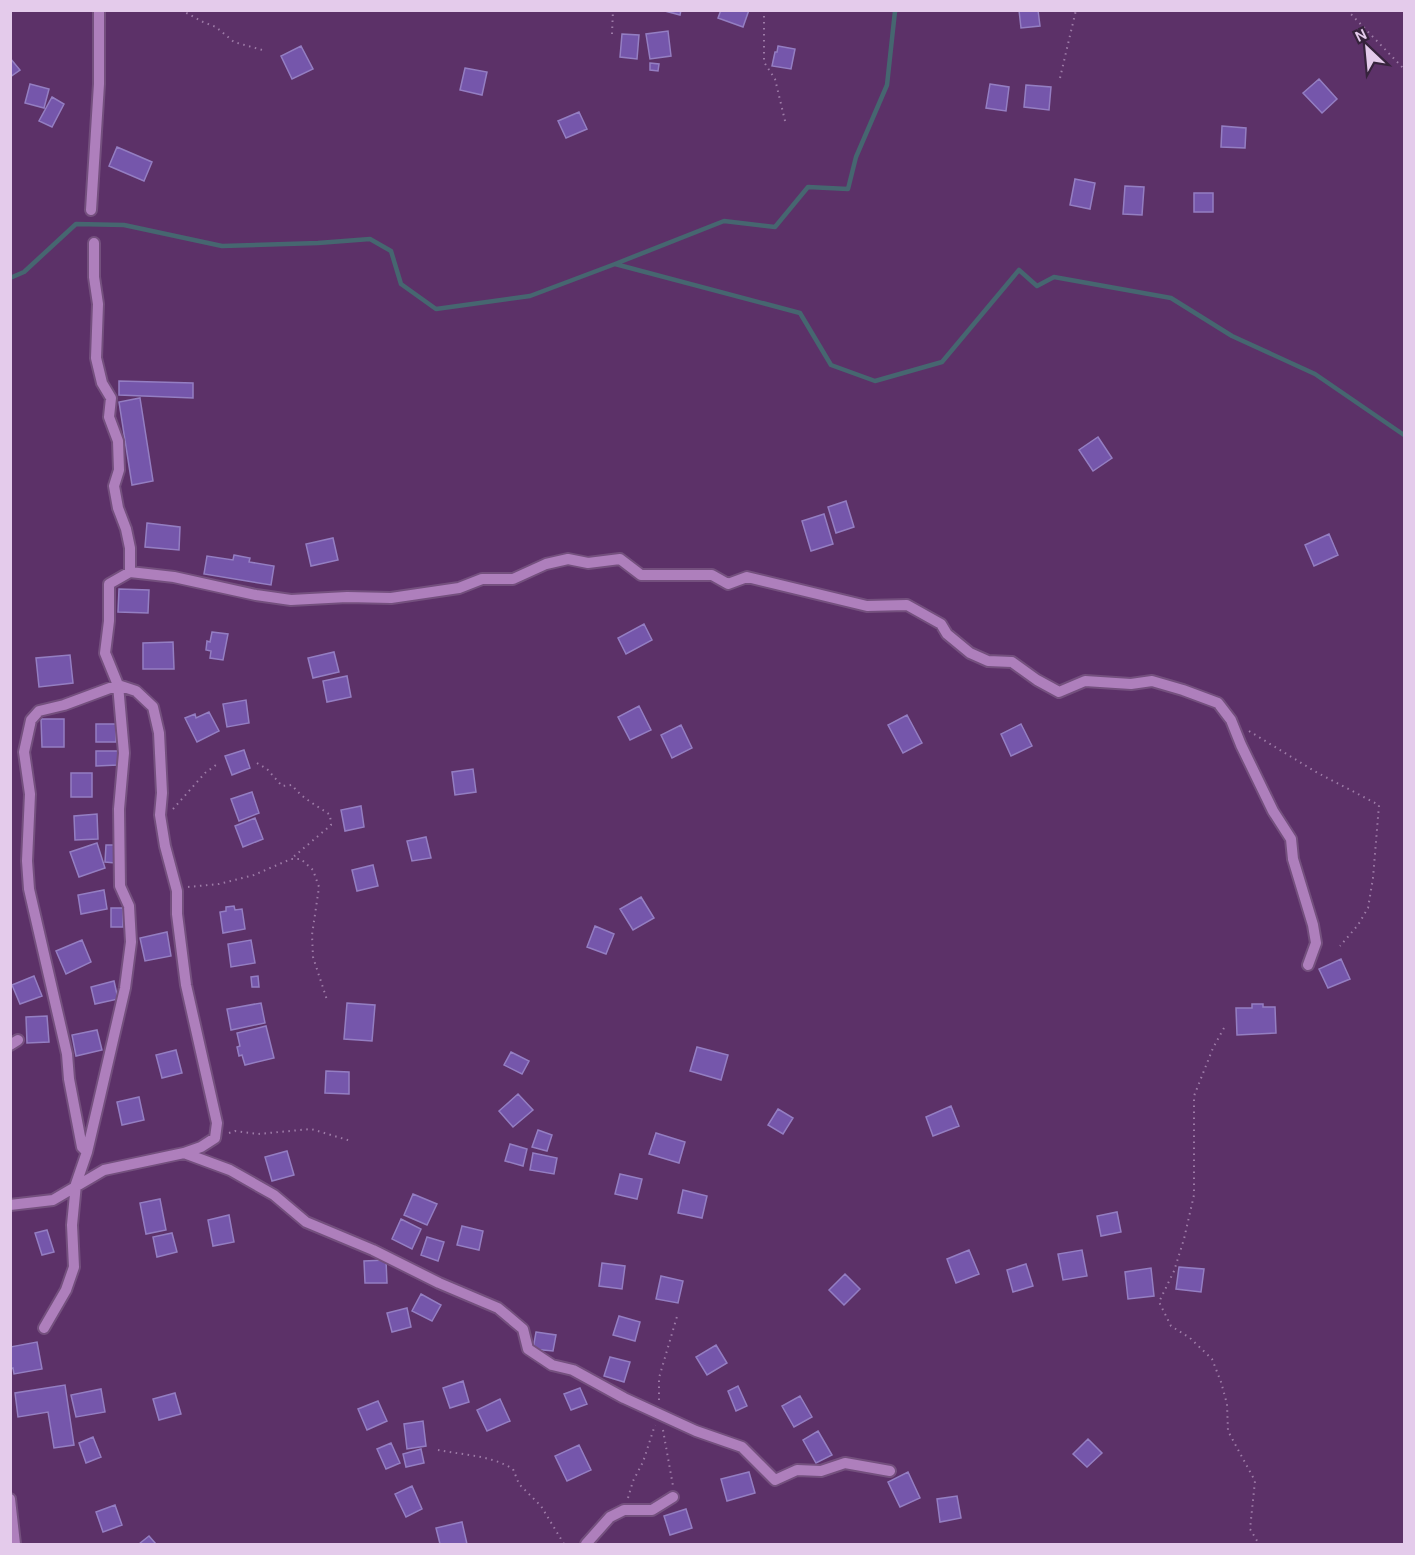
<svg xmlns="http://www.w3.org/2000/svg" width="1415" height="1555" font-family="Karla,sans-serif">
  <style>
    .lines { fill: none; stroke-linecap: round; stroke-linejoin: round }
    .stream { stroke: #466670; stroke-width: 4.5 }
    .building { fill: #7556ab; stroke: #947ec2; stroke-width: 1.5 }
    .minor-casing { stroke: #74507e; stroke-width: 14 }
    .path { stroke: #9d7ba7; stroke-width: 2; stroke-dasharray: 1.5 4.5; stroke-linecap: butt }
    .minor { stroke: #ae7fbc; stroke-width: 10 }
  </style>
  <rect width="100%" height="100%" fill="#5c3168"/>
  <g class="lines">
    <path class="stream" d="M615,264L724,221L775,227L808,187L848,189L856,157L887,85L895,11L897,10
      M10,278L24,272L76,224L124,225L222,246L318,243L370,239L391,251L401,284L436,309L530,296L615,264L800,313L831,365L875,381L942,362L1019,270L1037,286L1054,277L1171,298L1232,336L1315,374L1404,435"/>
  </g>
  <path class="building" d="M661,10H681L680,15Z
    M721,10H749L743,27L718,18Z
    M1019,10H1038L1040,26L1021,28Z
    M668,31L671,56L650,59L646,34Z
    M622,34L639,35L637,59L620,57Z
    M301,46L313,69L292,79L281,56Z
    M778,46L795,49L791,69L772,66L775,52H777Z
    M10,58L20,70L10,77Z
    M650,63L659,64L658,71L650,70Z
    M465,68L487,72L482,95L460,90Z
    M1319,79L1337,99L1322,113L1303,93Z
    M30,84L49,89L44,108L25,103Z
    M990,84L1009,87L1006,111L986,108Z
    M1026,85L1051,87L1049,110L1024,107Z
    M52,97L64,104L52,127L39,121Z
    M579,112L587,129L566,138L558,121Z
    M1222,126L1246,128L1245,148L1221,147Z
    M117,147L152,162L144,181L109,166Z
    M1075,179L1095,183L1090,209L1070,205Z
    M1125,186L1144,187L1142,215L1123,214Z
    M1194,193H1213V212H1194Z
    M119,381L193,383V398L119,395Z
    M140,398L153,481L132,485L119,402Z
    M1098,437L1112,458L1093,471L1079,450Z
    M846,501L854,527L836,533L828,507Z
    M824,514L833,544L811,551L802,521Z
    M147,523L180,527L179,550L145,547Z
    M1329,534L1338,555L1314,566L1305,545Z
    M333,538L338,560L311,566L306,544Z
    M234,555L250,558L249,562L274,566L271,585L204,574L207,556L233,560Z
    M119,589L149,590L148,613L118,612Z
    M644,624L652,640L626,654L618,638Z
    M212,632L228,634L223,660L210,658L211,651L206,650L207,641L210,642Z
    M173,642L174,669H143V643Z
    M334,652L339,672L313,678L308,658Z
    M70,655L73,683L39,687L36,658Z
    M347,676L351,697L327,702L323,681Z
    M246,700L249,723L227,727L223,704Z
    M639,706L651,730L630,740L618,717Z
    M209,712L219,731L197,742L185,718L195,714L196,718Z
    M907,715L922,743L903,753L888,725Z
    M41,719H64V747H42Z
    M96,724H116V742H96Z
    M1021,724L1032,746L1011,756L1001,734Z
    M681,725L692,748L672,758L661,735Z
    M244,750L250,768L232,775L225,756Z
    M96,751H118V765L96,766Z
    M473,769L476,792L455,795L452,772Z
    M71,773H92V797H71Z
    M252,792L259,813L239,821L231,799Z
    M361,806L364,827L345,831L341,810Z
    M97,814L98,839L75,840L74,816Z
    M255,818L263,839L243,847L235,826Z
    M426,837L431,858L412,861L407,841Z
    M97,843L105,868L79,877L70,852Z
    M106,845H116L115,863L105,862Z
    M373,865L378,886L357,891L352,870Z
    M104,890L107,909L81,914L78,895Z
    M641,897L654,918L633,930L620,909Z
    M234,906L235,910L242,909L245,929L223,933L220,912L226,911V907Z
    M111,908H123V927H111Z
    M595,926L614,934L606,954L587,947Z
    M167,932L171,956L145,961L140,938Z
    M82,940L91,962L66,974L56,951Z
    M251,940L255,963L231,967L228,944Z
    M1341,959L1350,979L1328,988L1319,969Z
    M34,976L42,996L20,1004L12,985Z
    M258,976L259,987H252L251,977Z
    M114,981L118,999L95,1004L91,987Z
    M261,1003L265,1023L231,1030L227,1009Z
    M347,1003L375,1005L372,1041L344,1039Z
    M1252,1004H1263V1007H1275L1276,1033L1237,1035L1236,1008H1252Z
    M47,1016L49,1042L27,1043L26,1017Z
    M266,1026L274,1058L245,1065L242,1055L239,1056L237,1047L240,1046L237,1033Z
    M97,1030L102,1050L76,1056L72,1035Z
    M697,1047L728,1055L721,1080L690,1071Z
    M176,1050L182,1073L162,1078L156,1055Z
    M511,1052L529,1061L522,1074L504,1065Z
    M326,1071L349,1072V1094L325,1093Z
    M518,1094L533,1110L513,1127L499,1111Z
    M139,1097L144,1120L122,1125L117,1102Z
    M951,1106L959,1126L933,1136L926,1117Z
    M778,1109L793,1118L783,1134L768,1125Z
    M538,1130L552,1135L547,1151L532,1147Z
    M656,1133L685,1142L679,1163L649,1154Z
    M510,1144L527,1149L523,1166L505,1161Z
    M287,1151L294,1175L272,1181L265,1157Z
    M533,1153L557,1158L554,1174L530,1170Z
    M620,1174L642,1179L637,1199L615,1194Z
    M683,1190L707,1196L702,1218L678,1213Z
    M413,1194L437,1204L427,1225L404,1215Z
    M160,1199L166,1230L146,1234L140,1203Z
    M1117,1212L1121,1232L1101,1236L1097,1216Z
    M229,1215L234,1242L213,1246L208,1220Z
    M401,1219L421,1229L412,1249L392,1239Z
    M462,1226L483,1231L479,1250L457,1245Z
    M47,1230L54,1252L42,1255L35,1233Z
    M172,1233L177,1252L157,1257L153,1237Z
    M427,1237L444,1242L438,1261L421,1255Z
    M969,1250L979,1274L956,1283L947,1259Z
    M1082,1250L1087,1276L1063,1280L1058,1254Z
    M386,1260L387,1283H365L364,1261Z
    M602,1263L625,1266L622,1289L599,1286Z
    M1026,1264L1033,1286L1013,1292L1007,1270Z
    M1179,1267L1204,1269L1201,1292L1176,1289Z
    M1151,1268L1154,1296L1128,1299L1125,1272Z
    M845,1274L860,1289L844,1305L829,1290Z
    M661,1276L683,1281L678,1303L656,1299Z
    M421,1294L441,1305L432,1321L412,1311Z
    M407,1308L411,1327L392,1332L387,1313Z
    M619,1316L640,1322L635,1341L613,1335Z
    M536,1332L556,1335L553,1351L533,1349Z
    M37,1342L42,1369L14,1374L13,1368L10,1369V1347Z
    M716,1345L727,1363L707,1375L696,1357Z
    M610,1357L630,1362L624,1382L604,1376Z
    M463,1381L469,1402L450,1408L443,1388Z
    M65,1385L74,1445L54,1448L48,1412L18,1417L15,1393Z
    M738,1386L747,1406L736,1411L728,1391Z
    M580,1388L587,1404L571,1410L564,1394Z
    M101,1389L105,1412L76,1417L71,1395Z
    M175,1393L181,1414L159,1420L153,1399Z
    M800,1396L812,1417L794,1427L782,1406Z
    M500,1399L510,1421L487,1431L477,1410Z
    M378,1401L387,1421L367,1430L358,1409Z
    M423,1421L426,1446L407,1449L404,1424Z
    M818,1431L832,1455L816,1463L803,1440Z
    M93,1437L101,1457L86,1463L79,1443Z
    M1088,1439L1102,1453L1087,1467L1073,1454Z
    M391,1443L400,1463L386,1469L377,1449Z
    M579,1445L591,1470L567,1481L555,1456Z
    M421,1449L424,1463L406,1467L403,1454Z
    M749,1472L755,1493L727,1501L721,1479Z
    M908,1472L920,1498L900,1507L888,1482Z
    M412,1486L422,1509L406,1517L395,1494Z
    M957,1496L961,1518L940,1522L937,1499Z
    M115,1505L122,1525L103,1532L96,1512Z
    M686,1509L692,1528L670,1535L664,1516Z
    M462,1522L467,1544H440L436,1528Z
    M149,1536L156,1544H139Z"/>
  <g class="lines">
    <defs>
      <path id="minor" d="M91,210L99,84V10
        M94,243V277L98,304L96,358L102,383L111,398L109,417L118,441L119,470L114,486L118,508L126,529L130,548V572
        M10,1045L18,1040
        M87,1152L82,1147L69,1079L67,1054L29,889L27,861L30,794L24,752L31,720L39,711L64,705L118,685L136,691L153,707L159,733L162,793L160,815L165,846L177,891V914L186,985L217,1123L215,1138L201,1147L184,1153
        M10,1205L53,1200L104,1170L184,1153L230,1170L274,1195L306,1222L373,1250L439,1283L498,1308L523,1329L528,1349L552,1365L573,1370L624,1398L696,1431L742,1447L775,1480L797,1470L821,1471L845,1463L890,1471
        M44,1328L66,1290L74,1267L72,1225L76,1184L87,1152L98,1105L125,988L131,942L129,906L120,886L119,809L124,753L118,685L105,653L109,621V584L130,572L174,577L256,595L291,600L347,597L391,598L459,588L482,579H513L546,564L568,559L588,563L620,559L641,575H712L728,584L747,577L867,606L907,605L941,624L947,634L970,653L988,661L1012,662L1037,680L1059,692L1085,681L1131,684L1152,681L1183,690L1218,703L1231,720L1241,745L1273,811L1291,839L1293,859L1313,925L1316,943L1308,965
        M10,1499L15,1544
        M586,1544L610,1517L624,1510H652L673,1497"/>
    </defs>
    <use href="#minor" class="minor-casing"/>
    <path class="path" d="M181,10L203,22L216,27L234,42L266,51
      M764,10V62L775,79L786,125
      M1347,10L1404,69
      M612,34L613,10
      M1060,78L1076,10
      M1249,731L1316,772L1379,805L1373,878L1368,908L1358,925L1340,946
      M257,763L267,769L282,786L292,785C302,799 317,805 330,815L331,825L291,859
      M173,809L205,773L216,765
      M188,887L219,884L254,875L291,859H301L313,870L319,887L312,935L313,957L327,1000
      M1224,1028L1213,1048L1194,1096V1195L1184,1239L1174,1271L1159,1302L1171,1326L1190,1338L1212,1359L1221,1382L1227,1404L1228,1431L1255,1481L1250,1529L1259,1544
      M229,1133L235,1131L258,1134L311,1129L351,1141
      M659,1400V1378L678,1313
      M663,1430L673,1486
      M438,1450C463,1455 490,1455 513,1469L519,1484L541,1506L564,1544
      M628,1498L633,1481L643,1462L655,1425"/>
    <use href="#minor" class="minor"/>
  </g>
  <rect width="1415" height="1555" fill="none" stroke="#e4cbeb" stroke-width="24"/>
  <g transform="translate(1367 48) rotate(334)" stroke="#36233c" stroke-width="4.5" paint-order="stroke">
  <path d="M0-4.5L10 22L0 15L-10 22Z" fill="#e4cbeb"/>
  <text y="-9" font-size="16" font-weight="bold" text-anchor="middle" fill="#e4cbeb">N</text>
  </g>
</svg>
